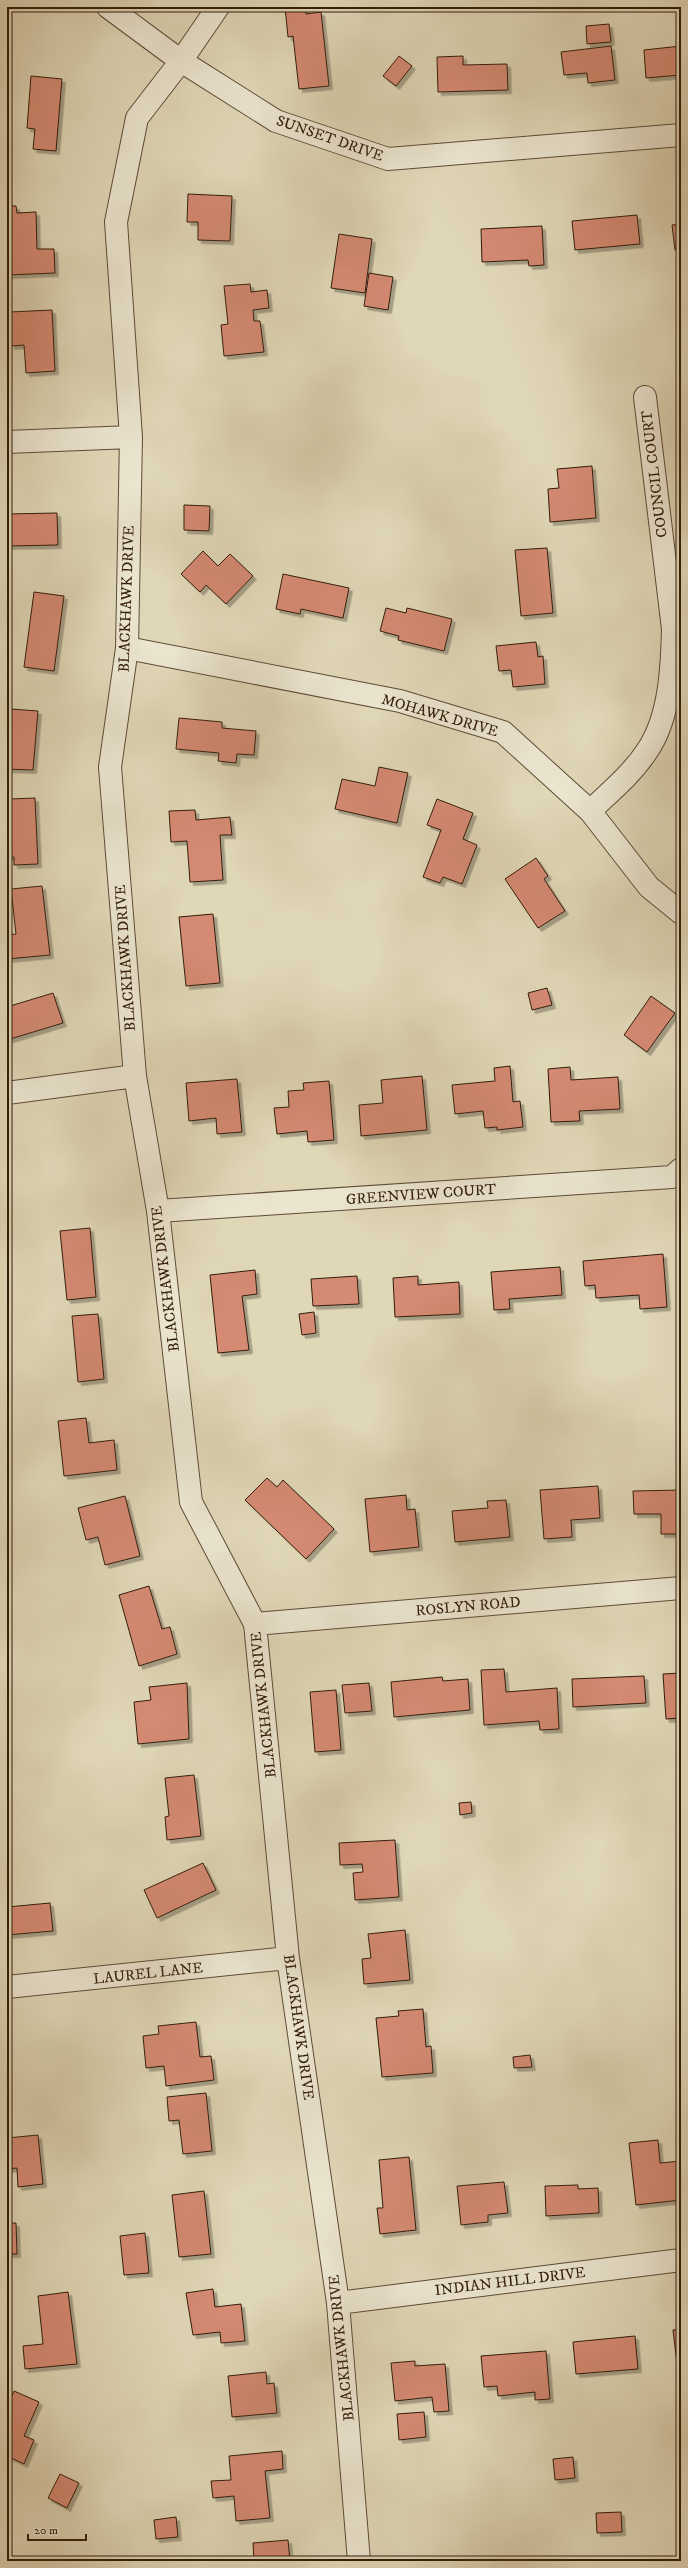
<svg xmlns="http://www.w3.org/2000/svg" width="688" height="2568" font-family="'IM FELL DW Pica',serif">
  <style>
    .building { fill: #d58a73; stroke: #321c0c; filter: url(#shadow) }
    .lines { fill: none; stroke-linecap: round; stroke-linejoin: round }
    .minor-casing { stroke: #5e4b37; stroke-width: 24 }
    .minor { stroke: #ebe5d0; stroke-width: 22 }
    .labels { text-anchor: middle; stroke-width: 4; stroke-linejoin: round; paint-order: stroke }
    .street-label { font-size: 15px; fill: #321c0c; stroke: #ebe5d0 }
  </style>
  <defs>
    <filter id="shadow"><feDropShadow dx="3.5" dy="3.5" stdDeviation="0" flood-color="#0004"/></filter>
  </defs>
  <rect width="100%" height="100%" fill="#e0d7b7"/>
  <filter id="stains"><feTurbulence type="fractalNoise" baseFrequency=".005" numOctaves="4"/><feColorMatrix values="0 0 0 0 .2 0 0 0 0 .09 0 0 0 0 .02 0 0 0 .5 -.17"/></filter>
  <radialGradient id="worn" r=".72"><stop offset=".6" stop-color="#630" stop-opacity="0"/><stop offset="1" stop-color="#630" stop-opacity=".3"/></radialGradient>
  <path class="building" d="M285,7H305L306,14L321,12L329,86L299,89L293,36L288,37Z
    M609,24L611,42L587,44L586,26Z
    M611,46L615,80L588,83L587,73L564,75L561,52Z
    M681,46V75L646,78L644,50Z
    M399,56L412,66L396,86L383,76Z
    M463,56V65L507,64L508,90L438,92L437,57Z
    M31,76L62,79L56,151L33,149L35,129L27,128Z
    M188,194L232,196L230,241L198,240V222H187Z
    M7,206H16L17,213L36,212L37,249H54L55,273L7,275Z
    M637,215L640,244L575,250L572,221Z
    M681,224V249L675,250L672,225Z
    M542,226L544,265L529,266L528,260L482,262L481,229Z
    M339,234L372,239L365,293L331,288Z
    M369,273L393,277L388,310L364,306Z
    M250,284L251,292L267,290L269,308L253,310L254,321H260L264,352L224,356L221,325L228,324L224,286Z
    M52,310L55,371L26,373L24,345L11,346L10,312Z
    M592,466L596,518L550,522L548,489L559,488L557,469Z
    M184,505L210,506L209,531L184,530Z
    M57,513L58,545L7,546V514Z
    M547,548L553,613L521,616L515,550Z
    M203,551L218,566L230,554L253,576L226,604L206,585L200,592L181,574Z
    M283,574L349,588L343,618L301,609L300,614L276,609Z
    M34,592L64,596L54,671L24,667Z
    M386,608L406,613L407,608L452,619L444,651L398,640L399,636L380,631Z
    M536,642L538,657L543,656L545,684L513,687L511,670L499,671L496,646Z
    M11,709L38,711L33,770L7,769Z
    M179,718L222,722V728L256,731L254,755L237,754L236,763L218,761L219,753L176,749Z
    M379,767L408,773L397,823L335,809L342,779L375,786Z
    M35,798L38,864L14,865V857H7V815H10V799Z
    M437,799L473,813L463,839L477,845L462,884L443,877L440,883L423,877L441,830L427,825Z
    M195,810L196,820L230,817L232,835H220L223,880L190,882L187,841L171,842L169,811Z
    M536,858L548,876L544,879L565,911L538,928L505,879Z
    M42,886L50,955L7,959V935L16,934L11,889Z
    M213,914L220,983L186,986L179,917Z
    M547,988L552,1005L532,1010L528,993Z
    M53,993L63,1023L7,1040V1007Z
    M651,996L675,1013L647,1052L624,1035Z
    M510,1066L513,1102L520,1101L523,1127L497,1130V1127L485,1128L483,1111L455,1114L452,1085L495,1081L494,1068Z
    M570,1067L571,1080L618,1077L620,1109L579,1111L580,1121L551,1122L548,1069Z
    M422,1076L427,1130L361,1136L359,1105L383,1103L381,1080Z
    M237,1079L242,1132L217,1134L216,1118L189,1121L186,1083Z
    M329,1081L334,1140L308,1142L307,1131L277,1134L274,1108L289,1107L288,1091L304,1090L303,1083Z
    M90,1228L96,1297L67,1300L60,1231Z
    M663,1254L667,1307L640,1309L639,1295L596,1298L595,1285L585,1286L583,1261Z
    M560,1267L562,1295L509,1299L510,1309L494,1310L491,1272Z
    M255,1270L257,1294L242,1296L249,1350L218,1353L210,1275Z
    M357,1276L359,1304L313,1306L311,1279Z
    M418,1276V1285L459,1282L460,1314L395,1317L393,1278Z
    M314,1312L316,1333L302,1335L299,1314Z
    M98,1314L104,1379L78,1382L72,1316Z
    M86,1418L89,1443L114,1440L117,1470L64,1476L58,1421Z
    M267,1478L277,1487L283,1480L334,1529L306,1559L245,1500Z
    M598,1486L600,1518L571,1520L572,1537L544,1539L540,1490Z
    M681,1490V1534H661V1514H634L633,1491Z
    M406,1495L407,1510L415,1509L419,1547L370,1552L365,1499Z
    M125,1496L140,1556L105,1565L98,1537L86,1540L78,1508Z
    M506,1500L510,1537L455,1542L452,1511L488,1508L487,1501Z
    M149,1586L162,1629L170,1627L177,1654L139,1666L119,1595Z
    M504,1669L506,1692L557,1688L559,1729L540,1730L539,1721L484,1725L481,1670Z
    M681,1673V1718L666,1719L663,1674Z
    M644,1676L646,1703L573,1707L572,1679Z
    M442,1677L443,1681L468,1679L470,1710L394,1717L391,1682Z
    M187,1683L189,1739L138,1744L134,1702L151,1700L149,1687Z
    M369,1683L372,1711L345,1713L342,1685Z
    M336,1690L341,1750L315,1752L310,1692Z
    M194,1775L201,1836L167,1840L165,1817L169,1816L165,1778Z
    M471,1802L472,1813L460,1815L459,1803Z
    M395,1840L399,1897L355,1900L353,1873L363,1872L362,1864L340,1865L339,1843Z
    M203,1863L216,1890L157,1918L144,1890Z
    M50,1903L53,1931L7,1935V1907Z
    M405,1930L410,1980L364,1984L362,1959L371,1958L368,1934Z
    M423,2009L426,2047L431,2046L433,2073L382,2077L376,2018L399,2016L398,2011Z
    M196,2022L200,2057L211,2056L214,2080L166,2086L164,2066L146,2068L143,2036L159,2034L158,2026Z
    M530,2055L532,2067L514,2068L513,2057Z
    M206,2093L212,2151L183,2154L179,2120L169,2121L167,2097Z
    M38,2135L43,2184L18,2187L17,2168L7,2169V2138Z
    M658,2140L660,2163L681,2161V2200L636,2205L629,2143Z
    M409,2157L416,2230L380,2234L377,2208H383L379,2160Z
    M504,2182L508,2213L488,2215V2222L461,2225L457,2186Z
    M578,2185V2189L598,2188L599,2213L546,2216L545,2186Z
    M204,2191L211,2254L179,2257L172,2195Z
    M7,2223H16L17,2254H7Z
    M145,2233L149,2273L124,2275L120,2236Z
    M213,2289L215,2307L241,2304L245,2341L221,2343L220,2332L193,2335L186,2293Z
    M68,2292L77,2364L25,2369L23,2346L43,2344L38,2296Z
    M681,2329V2364H677L673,2330Z
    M635,2336L638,2369L576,2374L573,2342Z
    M546,2351L550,2399L535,2400V2392L498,2396L497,2386L484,2387L481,2356Z
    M415,2361V2366L445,2364L449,2411L434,2412L432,2397L395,2401L391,2363Z
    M266,2372L267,2384L274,2383L277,2413L232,2417L228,2376Z
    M14,2391L39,2402L24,2436L34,2440L24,2464L7,2456V2407Z
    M424,2412L426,2437L399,2440L397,2414Z
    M282,2451L283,2469L265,2471L270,2518L236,2521L234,2496L213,2498L211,2481L231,2480L229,2456Z
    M573,2457L575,2478L555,2480L553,2459Z
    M60,2474L79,2483L67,2508L48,2498Z
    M621,2512L622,2532L597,2533L596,2513Z
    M176,2517L178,2537L156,2539L154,2520Z
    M288,2540L290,2561H254L253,2543Z
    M648,2557V2561H618V2560Z"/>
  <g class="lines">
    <defs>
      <path id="minor" d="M108,7L181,61L276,121L388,159L681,135
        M218,7L181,61L137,118L116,222L131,437L127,648L110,767L135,1076L158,1211L191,1502L255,1624L288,1958L338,2303L359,2561
        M7,442L131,437
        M127,648L400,701L503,732L590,811L649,887L681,913
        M590,811C610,792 632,774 647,751C670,718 672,668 673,629L645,397
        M7,1093L135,1076
        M158,1211L672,1177L681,1169
        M255,1624L681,1588
        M7,1987L288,1958
        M338,2303L681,2260"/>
    </defs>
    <use href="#minor" class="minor-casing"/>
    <use href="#minor" class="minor"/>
  </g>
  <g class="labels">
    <g class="street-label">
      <text transform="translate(330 138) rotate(19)" y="5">SUNSET DRIVE</text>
      <text transform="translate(654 474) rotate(-97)" y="5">COUNCIL COURT</text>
      <text transform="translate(126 599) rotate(-88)" y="5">BLACKHAWK DRIVE</text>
      <text transform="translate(440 715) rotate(16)" y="5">MOHAWK DRIVE</text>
      <text transform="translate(125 958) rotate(-94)" y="5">BLACKHAWK DRIVE</text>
      <text transform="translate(421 1194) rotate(-4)" y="5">GREENVIEW COURT</text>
      <text transform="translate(165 1279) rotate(-97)" y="5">BLACKHAWK DRIVE</text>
      <text transform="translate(468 1606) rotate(-5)" y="5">ROSLYN ROAD</text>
      <text transform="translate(263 1705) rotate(-96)" y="5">BLACKHAWK DRIVE</text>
      <text transform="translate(148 1973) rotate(-6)" y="5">LAUREL LANE</text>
      <text transform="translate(299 2027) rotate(82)" y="5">BLACKHAWK DRIVE</text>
      <text transform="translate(510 2281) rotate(-7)" y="5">INDIAN HILL DRIVE</text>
      <text transform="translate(341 2348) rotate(-96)" y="5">BLACKHAWK DRIVE</text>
    </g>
  </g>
  <rect width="688" height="2568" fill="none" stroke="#e0d7b7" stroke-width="24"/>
  <rect x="8" y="8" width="672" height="2552" fill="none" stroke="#321c0c" stroke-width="2"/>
  <rect x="12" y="12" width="664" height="2544" fill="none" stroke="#321c0c"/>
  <path d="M28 2534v6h58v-6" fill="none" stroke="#321c0c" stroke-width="2"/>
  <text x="34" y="2534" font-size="12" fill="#321c0c" stroke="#ebe5d0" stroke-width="3" paint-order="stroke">20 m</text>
  <rect width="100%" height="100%" filter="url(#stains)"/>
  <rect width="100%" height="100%" fill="url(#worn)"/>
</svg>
